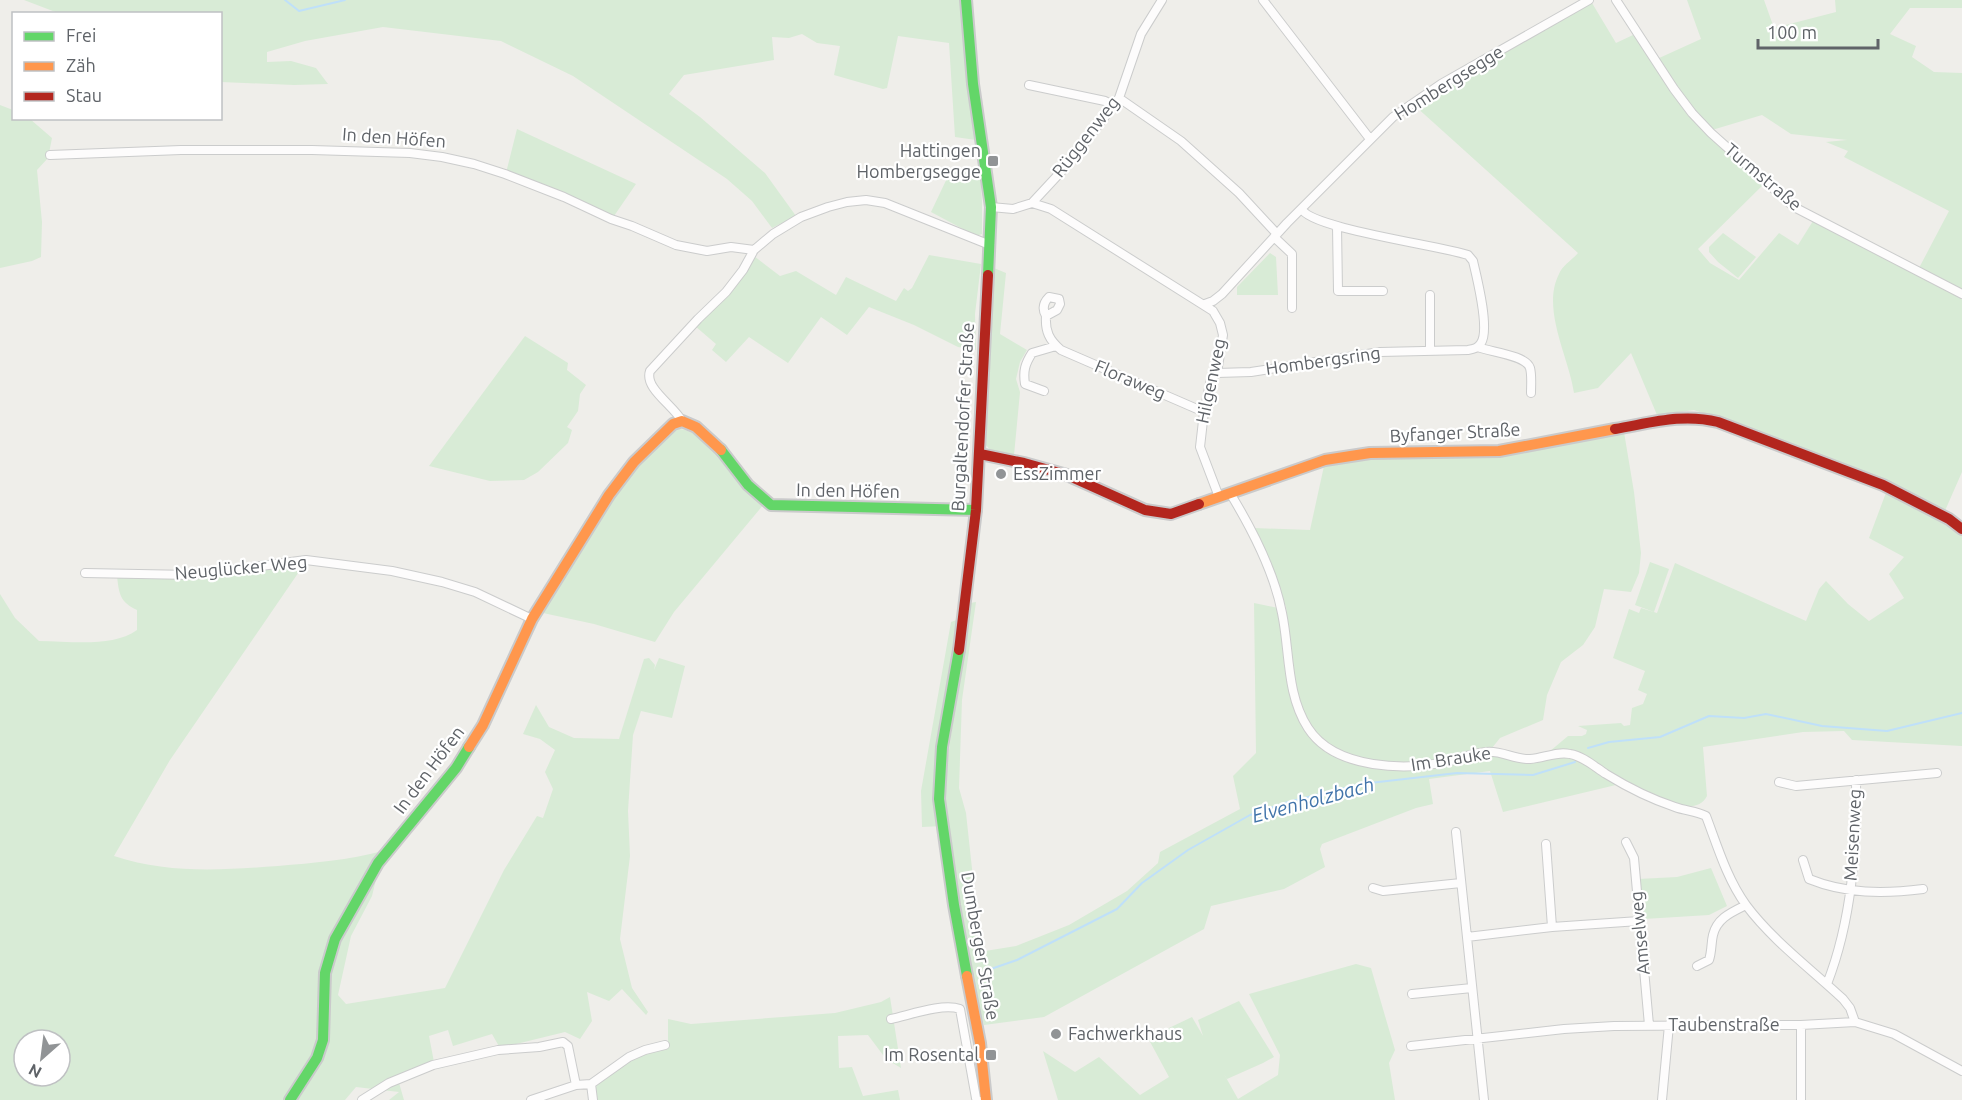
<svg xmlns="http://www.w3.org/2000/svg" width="1962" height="1100" font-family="Ubuntu,sans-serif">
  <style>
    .green { fill: #d8ebd6; fill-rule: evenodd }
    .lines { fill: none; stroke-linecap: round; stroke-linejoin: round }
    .stream { stroke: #bfe0f9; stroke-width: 2 }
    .street-casing { stroke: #cbcccc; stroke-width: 10 }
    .fast-casing { stroke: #cacacb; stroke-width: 14 }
    .slow-casing { stroke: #cacacb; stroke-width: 14 }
    .jam-casing { stroke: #cacacb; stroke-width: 14 }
    .street { stroke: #fdfcfc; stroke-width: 8 }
    .fast { stroke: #63d668; stroke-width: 10 }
    .slow { stroke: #ff974d; stroke-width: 10 }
    .jam { stroke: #b3261e; stroke-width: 10 }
    .poi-dot { fill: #919496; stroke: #fff; stroke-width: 2 }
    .labels { text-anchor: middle; stroke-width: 4.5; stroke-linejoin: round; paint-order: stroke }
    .street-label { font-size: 18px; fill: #5f6368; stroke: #fff }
    .poi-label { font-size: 18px; fill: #5f6368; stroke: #fff; text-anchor: end }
    .water-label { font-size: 20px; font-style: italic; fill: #4174aa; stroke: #fff }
  </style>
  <rect width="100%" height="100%" fill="#efeeea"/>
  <path class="green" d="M24,0H962L976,140L955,137L949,43L898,36L887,88L883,89L834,75L840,46L817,43L802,34L789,38L772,37L774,60L684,75L669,94L700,117L765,173L796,216L772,228L752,201L727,179L573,76L501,41L383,27L305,41L267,52V62L291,61L316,68L328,84L294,85L221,82L220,14L58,13Z
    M1687,0H1764L1774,28L1836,12L1835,0H1962V8H1910L1890,34L1916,46L1912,57L1934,72L1962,73V291L1919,268L1949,211L1844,157L1848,151L1826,142L1847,140L1791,134L1762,115L1712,130L1695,111L1657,59L1701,39Z
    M1592,3L1616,43L1633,35L1706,134L1742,163L1763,185L1698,249L1710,263L1739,280L1779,233L1798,245L1813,221L1962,298V472L1944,513L1764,436L1694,410L1657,415L1631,353L1598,388L1574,393C1569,357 1541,309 1559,274C1562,266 1572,260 1578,253L1414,105L1513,46Z
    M0,105L13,110L14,118L30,119L52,138L48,158L37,170L42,222L41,257L32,261L0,268Z
    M517,129L636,184L614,216L506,173Z
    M957,170L980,173L982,201V234L976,236L931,212L950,172Z
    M1723,233L1756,257L1738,278L1718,262L1709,252V247Z
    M1270,253L1276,257L1278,295H1237V287Z
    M929,255L981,264L975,314L976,350L958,347L914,325L869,307L847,335L821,317L788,363L749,337L726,362L712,350L716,344L695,326L754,256L780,276L796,271L836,295L846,277L896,301L904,288L908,291L912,288Z
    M994,268L1006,273L1000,334L1027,350L1020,362L1016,379L1020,392L1014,455L992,452L986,445Z
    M525,336L568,363L567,370L586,385L580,394L578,411L567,427L572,430L568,443L538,472L524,480L490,481L429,466Z
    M679,429C705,430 745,484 764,504L674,612L655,642L594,624L543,613L624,480L670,432Z
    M1624,432L1634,492L1641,553L1639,573L1631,592L1604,589L1595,627L1583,645L1561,662L1547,695L1543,720L1500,738L1492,748L1450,759L1406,765L1374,763L1339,753L1319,740L1303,717L1293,687L1286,607L1254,528L1310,530L1324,466L1372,459L1415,456Z
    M1887,490L1962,531V746L1852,740L1844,731L1803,732L1703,747L1707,796C1689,832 1598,763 1577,752C1570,749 1557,752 1549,752L1568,736H1582L1586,734L1587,730L1578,726L1621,723L1624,726L1630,725L1632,708L1643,704L1647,694L1638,690L1645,671L1613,658L1629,609L1639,613L1641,608L1657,613L1675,563L1806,621L1819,589L1826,581L1848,604L1869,621L1904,598L1889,574L1904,557L1869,538Z
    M1650,562L1669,569L1654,612L1635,605Z
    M305,563L170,760L114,856C168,874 222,870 278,866C313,863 349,860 383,851L372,896L351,936L338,995L346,1004L445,988L504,870L537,816L543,818L553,789L545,772L555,750L540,739L523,734L536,705L549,727L574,738L619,739L644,659L649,658L655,665L654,670L659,658L685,666L672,718L641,711L633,735L628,811L630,856L620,939L632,988L648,1012L646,1015L622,989L609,1001L587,992L592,1021L580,1039L565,1032L500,1048L492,1034L453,1046L448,1030L429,1036L434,1062L397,1076L404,1100H389L399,1092L356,1087L345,1100H0V594L15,618L39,641C70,641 112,648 137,630V610C120,602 119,594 117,576L157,577ZM24,1040H60V1076H24Z
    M976,602L962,700L959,788L966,813L973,878L965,882L979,952L1016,946L1069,925L1127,891L1158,863L1160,852L1240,809L1233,776L1256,753L1254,603L1278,608L1299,718L1339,755L1407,769L1479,755L1495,754L1531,761L1562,756L1578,759L1620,784L1503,812L1490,771L1429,779L1433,804L1416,808L1322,844L1320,849L1325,867L1284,889L1211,906L1204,929L1044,1017L984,1025L973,985L942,798L970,603Z
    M962,618L942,747L943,826L922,827L921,791L951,622Z
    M1711,868L1727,906L1709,915L1644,919L1638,879L1677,877Z
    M1356,964L1371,968L1395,1050L1389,1063L1395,1100H1058L1043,1051L1075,1072L1099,1057L1140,1095L1169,1077L1148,1038L1192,1017L1203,1036L1198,1020L1239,1001L1274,1057L1263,1063L1227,1079L1224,1074L1238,1099L1278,1075L1280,1055L1249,994Z
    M890,997L901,1068L886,1059L868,1035L838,1036L839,1068L852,1067L863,1096L898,1090L900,1100H596V1087L599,1082L632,1059L668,1046V1019L691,1024L835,1013L881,1002Z"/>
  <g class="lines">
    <path class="stream" d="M285,0L299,11L345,0
      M1588,748L1609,742L1660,737L1709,716L1744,718L1766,714L1822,726L1887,731L1962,713
      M985,971L1017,960L1117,909L1142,883L1188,850L1250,815L1288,802L1361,784L1457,773L1533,775L1575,762"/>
    <defs>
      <path id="street" d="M1263,0L1370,139
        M1616,0L1674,89L1692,113L1711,133L1794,207L1962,294
        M1029,85L1105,101L1113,105
        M1119,98L1181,141L1239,193L1277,234
        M50,155L181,150H312L410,153L442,157L474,164L505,174L564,197L611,219L632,226L676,245L707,251L731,247L754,250
        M1032,203L1071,161L1119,98L1141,34L1162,0
        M991,207L1013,209L1032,203L1051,209L1213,311L1220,323L1223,335L1217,373L1211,379L1204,412L1200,447L1219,497
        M1337,226L1338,291H1383
        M1274,237L1292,254V308
        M1430,295V350
        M1205,304L1213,301L1222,294L1287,223L1393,117L1441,84L1589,0
        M1046,316C1042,309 1043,303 1049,297L1059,299L1060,304L1057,310L1046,316C1045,331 1049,340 1061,350L1204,412
        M1478,347C1490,352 1526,355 1530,368C1532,375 1531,385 1531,393
        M1217,373L1251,372L1380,352L1468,350C1474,349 1478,348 1481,343C1490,329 1477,278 1473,261L1468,255C1442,246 1309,228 1302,209
        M1044,391L1025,384C1023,371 1025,364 1032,353L1056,346
        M682,421C673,405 644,388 650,371L698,319L726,292L743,270L754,250L773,234L801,217L828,207L847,202L866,200L885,203L990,245
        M1230,493C1252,529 1274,571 1282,613C1290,651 1286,694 1308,728C1335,770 1407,771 1450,761C1462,758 1473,753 1486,752C1501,750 1515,760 1530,759C1544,758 1557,751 1570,754C1583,756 1595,767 1606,774C1627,787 1651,799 1675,807C1686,811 1696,811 1706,816C1717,845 1727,879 1746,905C1772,940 1811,969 1843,999L1850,1008L1855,1022
        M85,573L192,575L306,560L392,571L442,582L475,592L532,619
        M1779,782L1796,786L1937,773
        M1456,832L1484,1100
        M1626,842L1634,858L1649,1025
        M1546,844L1552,927
        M1803,860L1809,879C1846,894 1884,894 1923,889
        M1373,888L1383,891L1461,883
        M1467,937L1552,927L1639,921
        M1697,966L1709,960C1712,951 1711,943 1713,935C1717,918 1732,912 1746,905
        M1827,984C1852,920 1857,848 1856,780
        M1412,994L1472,988
        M891,1019C910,1015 942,1003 960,1009L976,1098L978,1100
        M1411,1046L1564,1029L1614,1026L1801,1025L1855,1022L1894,1034L1962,1071
        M591,1084L593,1100
        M362,1100L389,1083L433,1065L498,1050L539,1047L563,1042L568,1046L576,1085
        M531,1100L576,1085L591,1084L629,1057L645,1050L665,1045
        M1662,1100L1669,1025
        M1801,1100V1025"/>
      <path id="fast" d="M966,0L973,84L991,207L988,275
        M721,450L748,485L771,505L976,510
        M959,650L942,747L939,799L954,905L967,976
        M290,1100L317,1058L323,1040L325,973L335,939L378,863L456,768L469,747"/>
      <path id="slow" d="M1199,504L1325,460L1370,453L1499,451L1615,429
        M469,747L483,725L532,619L609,495L634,462L673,424L682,421L696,427L721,450
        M967,976L980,1043L986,1100"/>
      <path id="jam" d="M1615,429C1651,423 1682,413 1718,422L1883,485L1949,519L1962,529
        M980,454L1024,463L1067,475L1145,510L1171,514L1199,504
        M959,650L976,510L988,275"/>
    </defs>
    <use href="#street" class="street-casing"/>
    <use href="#fast" class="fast-casing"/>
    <use href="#slow" class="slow-casing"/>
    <use href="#jam" class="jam-casing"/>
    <use href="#street" class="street"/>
    <use href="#fast" class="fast"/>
    <use href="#slow" class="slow"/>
    <use href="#jam" class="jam"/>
  </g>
  <g class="poi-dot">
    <rect x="987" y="155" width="12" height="12" rx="3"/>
    <circle cx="1001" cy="474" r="6"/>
    <circle cx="1056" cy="1034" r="6"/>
    <rect x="985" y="1049" width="12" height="12" rx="3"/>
  </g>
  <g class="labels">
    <g class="street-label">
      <text transform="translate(1449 83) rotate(-32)" y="6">Hombergsegge</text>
      <text transform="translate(1086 137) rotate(-52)" y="6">Rüggenweg</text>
      <text transform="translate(394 138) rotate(4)" y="6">In den Höfen</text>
      <text transform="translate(1763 177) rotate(40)" y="6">Turmstraße</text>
      <text transform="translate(1323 361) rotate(-8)" y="6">Hombergsring</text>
      <text transform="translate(1130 380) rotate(23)" y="6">Floraweg</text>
      <text transform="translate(1211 381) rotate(-78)" y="6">Hilgenweg</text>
      <text transform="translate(963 417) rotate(-87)" y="6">Burgaltendorfer Straße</text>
      <text transform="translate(1455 433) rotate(-3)" y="6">Byfanger Straße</text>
      <text transform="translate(848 491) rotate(1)" y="6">In den Höfen</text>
      <text transform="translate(241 568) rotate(-5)" y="6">Neuglücker Weg</text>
      <text transform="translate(1451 759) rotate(-9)" y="6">Im Brauke</text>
      <text transform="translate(429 770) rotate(-53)" y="6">In den Höfen</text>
      <text transform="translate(1853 835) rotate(-87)" y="6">Meisenweg</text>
      <text transform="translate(1640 933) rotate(-95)" y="6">Amselweg</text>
      <text transform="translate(980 946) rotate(80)" y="6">Dumberger Straße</text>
      <text x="1724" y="1031">Taubenstraße</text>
    </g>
    <g class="poi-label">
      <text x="981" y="157">Hattingen<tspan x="981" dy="21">Hombergsegge</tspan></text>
      <text x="1013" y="480" text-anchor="start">EssZimmer</text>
      <text x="1068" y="1040" text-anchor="start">Fachwerkhaus</text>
      <text x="979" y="1061">Im Rosental</text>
    </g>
    <g class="water-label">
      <text transform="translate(1313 800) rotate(-15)" y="7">Elvenholzbach</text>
    </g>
  </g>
  <rect x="12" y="12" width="210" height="108" fill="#ffffff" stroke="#bfc1c3" stroke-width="1.5"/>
  <rect x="24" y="32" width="30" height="9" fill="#63d668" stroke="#bfc1c3" stroke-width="1.5"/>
  <text x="66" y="42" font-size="18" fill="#5f6368">Frei</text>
  <rect x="24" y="62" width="30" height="9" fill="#ff974d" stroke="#bfc1c3" stroke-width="1.5"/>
  <text x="66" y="72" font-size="18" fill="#5f6368">Zäh</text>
  <rect x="24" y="92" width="30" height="9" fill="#b3261e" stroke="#bfc1c3" stroke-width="1.5"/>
  <text x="66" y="102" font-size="18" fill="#5f6368">Stau</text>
  <g transform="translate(42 1058) rotate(208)"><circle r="28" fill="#ffffff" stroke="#bfc1c3" stroke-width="1.5"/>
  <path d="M0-4.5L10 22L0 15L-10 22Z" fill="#919496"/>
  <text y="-9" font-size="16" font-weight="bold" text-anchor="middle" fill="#5f6368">N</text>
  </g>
  <path d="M1758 39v9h120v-9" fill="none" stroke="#5f6368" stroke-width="3"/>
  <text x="1767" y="39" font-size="18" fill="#5f6368" stroke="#ffffff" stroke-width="4.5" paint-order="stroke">100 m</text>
</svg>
